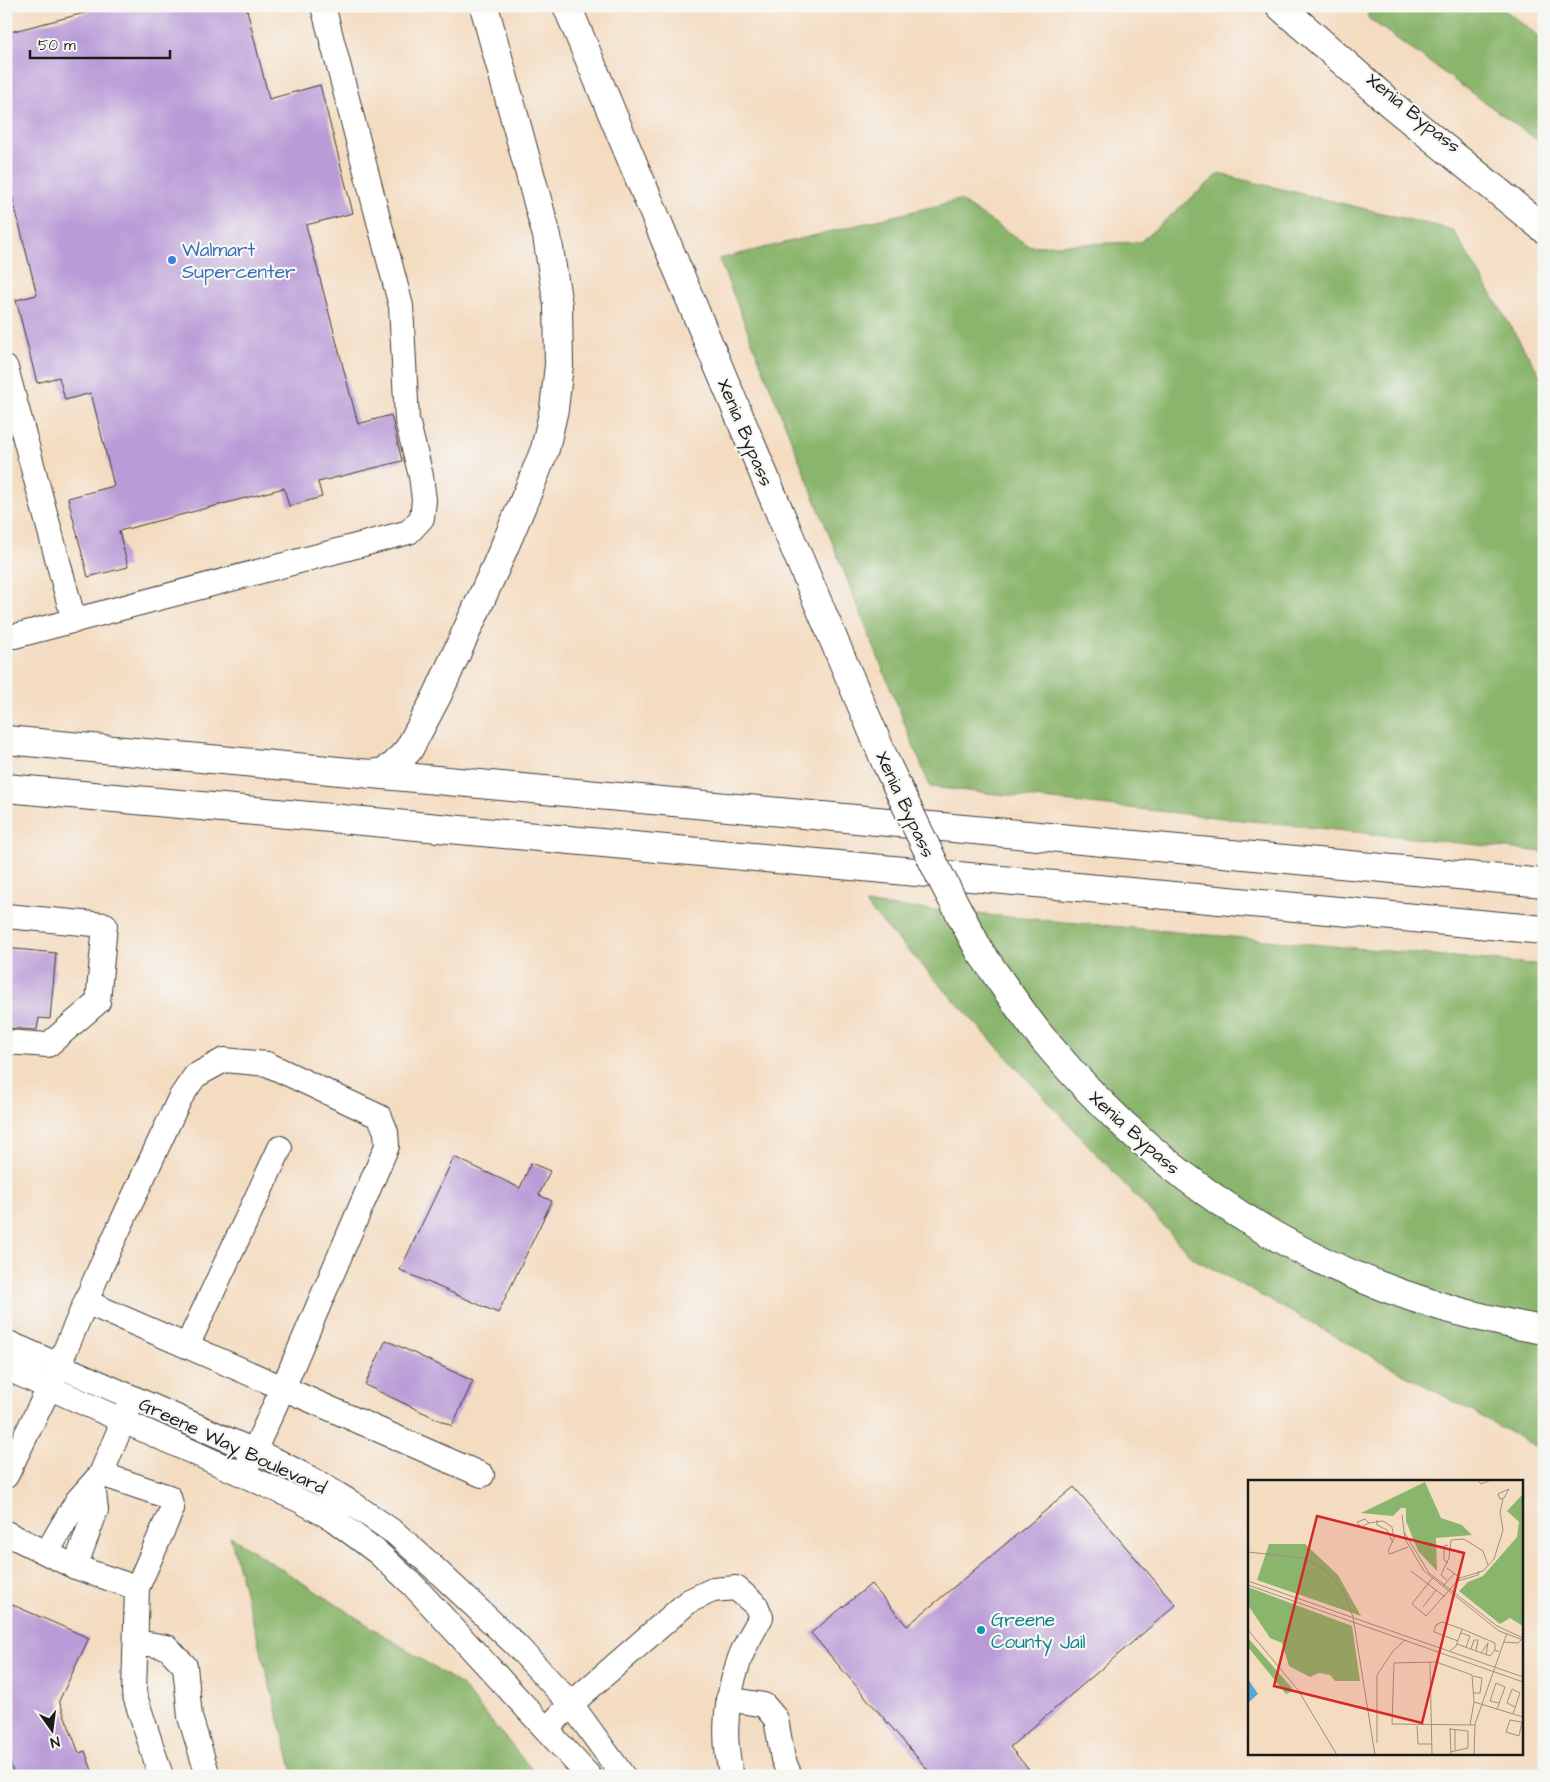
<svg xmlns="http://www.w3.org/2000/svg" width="1550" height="1782" font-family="'Architects Daughter',sans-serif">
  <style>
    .forest { fill: #8ab56c; stroke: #536844 }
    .building { fill: #b99bd7 }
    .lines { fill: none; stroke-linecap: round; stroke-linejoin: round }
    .minor-casing { stroke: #3c3935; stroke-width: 26 }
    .major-casing { stroke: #3c3935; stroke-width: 30 }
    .highway-casing { stroke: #3c3935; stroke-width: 30 }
    .minor { stroke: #fff; stroke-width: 24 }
    .major { stroke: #fff; stroke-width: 28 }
    .highway { stroke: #fff; stroke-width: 28 }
    .highway-bridge-casing { stroke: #3c3935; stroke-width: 30; stroke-linecap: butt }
    .highway-bridge { stroke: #fff; stroke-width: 28 }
    .shop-dot { fill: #3f7fe0; stroke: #f6f6f2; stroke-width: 2 }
    .culture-dot { fill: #0f9aa8; stroke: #f6f6f2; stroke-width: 2 }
    .labels { text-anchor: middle; stroke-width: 4.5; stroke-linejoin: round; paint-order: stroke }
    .street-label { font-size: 19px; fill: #1c1c1c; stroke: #f6f6f2 }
    .shop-label { font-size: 19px; fill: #366cbe; stroke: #f6f6f2; text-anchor: start }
    .culture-label { font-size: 19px; fill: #0d838f; stroke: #f6f6f2; text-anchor: start }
    .inset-road { fill: none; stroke: #9e8f7f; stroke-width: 1 }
    .view { fill: #d62828; fill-opacity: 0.15; stroke: #d62828; stroke-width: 2.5 }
    .inset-edge { fill: none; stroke: #1c1c1c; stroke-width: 2.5 }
  </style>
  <rect width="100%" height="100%" fill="#f6f6f2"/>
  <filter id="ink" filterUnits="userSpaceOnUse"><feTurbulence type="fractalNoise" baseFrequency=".02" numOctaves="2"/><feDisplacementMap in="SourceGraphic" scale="10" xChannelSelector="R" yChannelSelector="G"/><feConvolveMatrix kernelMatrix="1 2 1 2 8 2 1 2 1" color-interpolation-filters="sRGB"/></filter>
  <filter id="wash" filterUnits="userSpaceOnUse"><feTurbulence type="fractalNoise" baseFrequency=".0096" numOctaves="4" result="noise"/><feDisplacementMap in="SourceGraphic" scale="20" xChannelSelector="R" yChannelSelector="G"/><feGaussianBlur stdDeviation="1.12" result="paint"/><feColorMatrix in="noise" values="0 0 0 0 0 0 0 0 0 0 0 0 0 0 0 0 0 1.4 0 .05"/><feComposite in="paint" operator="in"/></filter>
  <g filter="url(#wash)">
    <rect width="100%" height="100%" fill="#f4dcc1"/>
    <path class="forest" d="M1368,6H1499L1544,40V145L1368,18Z
      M1219,174L1453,230L1544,382V852L930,787L719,259L959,200L1029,246L1140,242Z
      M865,904L1544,965V1451L1193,1258Z
      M230,1536L461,1685L537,1776H294Z"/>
    <g id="blocks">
      <path class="building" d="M112,6H246L269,99L320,85L353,213L306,225L358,424L391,415L402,461L318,482L322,497L289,506L284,488L119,531L128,567L88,577L68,498L114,486L91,393L65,400L59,377L37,383L16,300L37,295L12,196L6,197V33Z
        M6,948L56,953L50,1019L39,1018L37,1030L6,1028Z
        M454,1157L520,1188L531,1163L550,1171L539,1195L552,1201L498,1313L400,1270Z
        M386,1340L473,1381L452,1426L365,1385Z
        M1074,1487L1176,1605L1010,1747L1034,1776H933L811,1633L871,1584L907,1626Z
        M6,1602L89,1638L59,1701L79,1753L85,1751L94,1776H14L10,1761L6,1759Z"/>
    </g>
  </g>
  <g filter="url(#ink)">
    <use href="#blocks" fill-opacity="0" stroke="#3c3935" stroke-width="1"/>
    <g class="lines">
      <defs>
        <path id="minor" d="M6,368L74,621
          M6,636H15L409,532L422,518L424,500L421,476L407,420L401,306L323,6
          M6,916L105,925L98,1002L48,1045L6,1042
          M86,1302L482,1475
          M6,1342L279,1462L315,1481L350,1502L395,1533L432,1566L516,1645L571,1704L623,1776
          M187,1346L280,1148
          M6,1368L299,1500L333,1519L377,1552L413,1585L589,1776
          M101,1474L169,1497L172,1509L137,1588L134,1693L161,1776
          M6,1476L49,1388L99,1271L180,1098L195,1076L224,1060L267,1064L380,1117L386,1132L387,1146L283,1388L243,1475
          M6,1533L75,1567L137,1588
          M47,1552L77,1501L101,1474L129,1407
          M75,1567L96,1510L93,1485
          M136,1642L167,1647L185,1666L190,1717L208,1776
          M728,1699L764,1705L776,1719L783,1759L790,1776
          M547,1729L571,1704L689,1601L713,1590L736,1588L756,1605L761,1617C754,1630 745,1644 740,1658C726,1697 721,1736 732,1776"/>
        <path id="major" d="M6,740L1544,883
          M6,788L1544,930"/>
        <path id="highway" d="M567,6L790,537L886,763
          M1280,6L1392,105L1544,229
          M371,774L383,772L395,765L409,749L437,696L497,564L529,489L545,449L554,409L559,365L558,305L547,236L484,6
          M979,950C1000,980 1020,1011 1043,1039C1175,1198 1340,1296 1544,1330"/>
      </defs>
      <use href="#minor" class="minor-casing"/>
      <use href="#major" class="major-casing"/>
      <use href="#highway" class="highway-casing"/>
      <use href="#minor" class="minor"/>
      <use href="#major" class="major"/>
      <use href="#highway" class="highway"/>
      <defs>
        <path id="highway-bridge" d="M886,763L939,874L979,950"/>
      </defs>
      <use href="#highway-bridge" class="highway-bridge-casing"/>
      <use href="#highway-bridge" class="highway-bridge"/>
    </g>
  </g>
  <circle class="shop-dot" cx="172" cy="260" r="5"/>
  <circle class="culture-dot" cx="981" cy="1630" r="5"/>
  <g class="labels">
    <g class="street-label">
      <text transform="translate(1414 112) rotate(39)" y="7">Xenia Bypass</text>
      <text transform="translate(746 432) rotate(67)" y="7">Xenia Bypass</text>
      <text transform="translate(906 804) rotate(65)" y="7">Xenia Bypass</text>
      <text transform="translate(1135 1132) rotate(42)" y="7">Xenia Bypass</text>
      <text transform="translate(233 1445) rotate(25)" y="7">Greene Way Boulevard</text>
    </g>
    <g class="shop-label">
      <text x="182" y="256">Walmart<tspan x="182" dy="22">Supercenter</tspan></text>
    </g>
    <g class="culture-label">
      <text x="991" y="1626">Greene<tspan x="991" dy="22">County Jail</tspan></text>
    </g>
  </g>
  <g transform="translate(1248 1480)">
    <rect width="275" height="275" fill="#f4dcc1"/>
    <path d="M177,2L193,38L214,45L224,55L188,58L189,91L170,71L158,41V28H153L145,36L113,33ZM275,14V146L262,138L252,144L211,111L220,102L235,96L269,57L271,42L259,31ZM21,64H57L90,95L113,136L9,100ZM0,107L104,146L112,201H87L82,195L71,193L62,197L41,186L34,163L22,158L0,125ZM0,158L44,208L43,212L38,214L0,167Z" fill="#8ab56c"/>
    <path d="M0,199L10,214L0,223Z" fill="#5ba5d3"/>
    <path class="inset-road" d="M230,0L233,4L243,0M261,9L256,18L252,19L250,14ZM154,35L157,59L176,91L251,151L275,160M129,40V45L139,50L145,63M121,43L113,47L109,42L117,39L121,43L135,41L144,47L146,58L140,71L142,74L160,67M156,52L181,93L249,146L275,158M0,72L55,78L76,89L94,109L105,137L127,275M200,83L196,80V66L200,65M199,88L212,98M163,91L197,117M186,96L164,124L178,136L212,98L235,91L246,79L255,50L252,32L255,19M199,100L193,95L201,78L203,60L216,59L235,71L240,85M0,101L275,197M210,101L230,95L231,91M0,105L275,202M195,106L206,94M175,127L188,110M0,150L50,210L89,275M213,153L222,156L218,167M210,161L186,152L188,145L194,142L214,149M255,162L270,163L273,160M209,164L242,176L247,170M223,169L226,160H230L228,171M202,171L208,166L214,149L247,163V170L251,172M233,173L240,163L238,175M182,182L184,275M225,196L234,198L232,213H226M226,222L275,237M249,229L257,207L248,203L242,221L251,223M265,234L272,213L264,209L259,223L267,227M273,242L262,240L258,252L271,256L275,237M222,245L226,222L224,195L188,182L146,183L144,244L227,245M169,246L170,264H183M202,248L203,275M202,249L220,251V268L202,272M129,263V195L145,171L157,160M207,271V249M226,275L227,244L259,153"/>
    <path class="view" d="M69,36L216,73L174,243L26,206Z"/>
    <rect width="275" height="275" class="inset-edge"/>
  </g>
  <rect width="1550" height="1782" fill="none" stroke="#f6f6f2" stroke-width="25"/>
  <g transform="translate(52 1730) rotate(166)" stroke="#f6f6f2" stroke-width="4" paint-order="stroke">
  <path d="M0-4L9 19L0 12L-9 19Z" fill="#1c1c1c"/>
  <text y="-8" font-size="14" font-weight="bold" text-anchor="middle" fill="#1c1c1c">N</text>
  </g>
  <path d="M30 50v8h140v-8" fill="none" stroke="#1c1c1c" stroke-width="2.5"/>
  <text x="38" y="50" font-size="15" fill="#1c1c1c" stroke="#f6f6f2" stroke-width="4" paint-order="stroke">50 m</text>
</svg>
